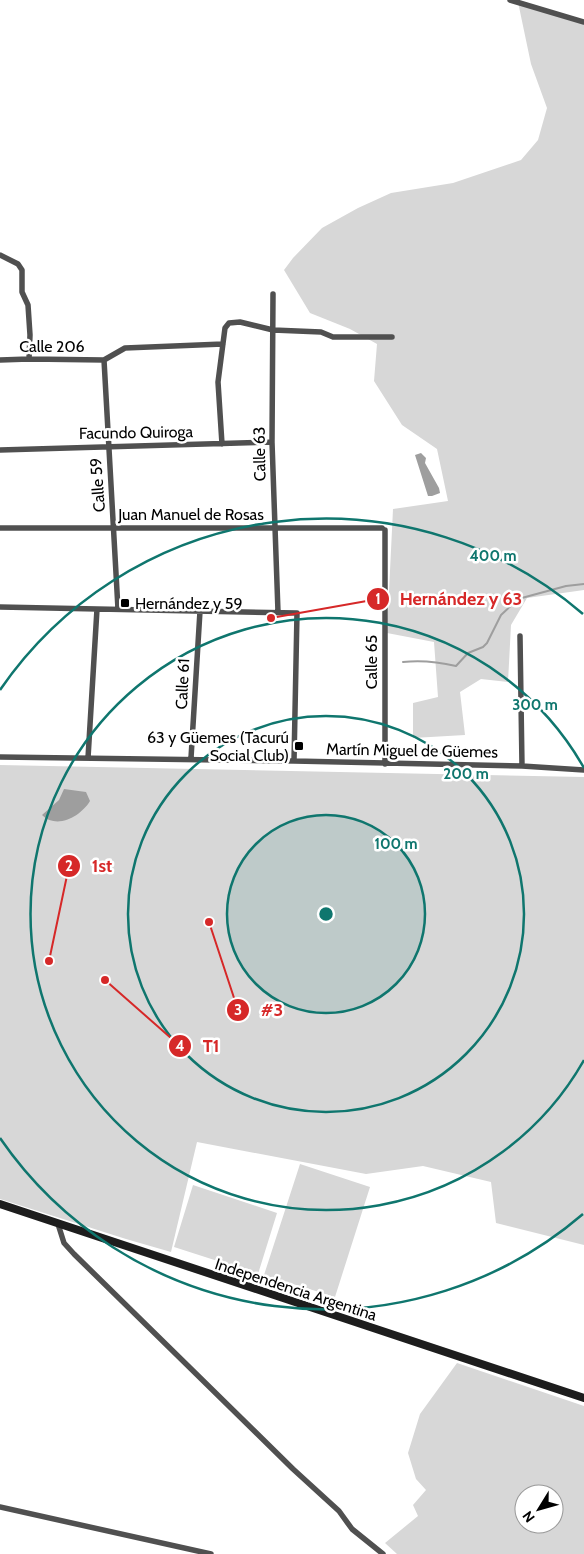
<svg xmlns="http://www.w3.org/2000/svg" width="584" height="1554" font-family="Cabin,sans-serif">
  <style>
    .green { fill: #d7d7d7; fill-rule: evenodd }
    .water { fill: #9e9e9e }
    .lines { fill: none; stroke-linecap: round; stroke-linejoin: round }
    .stream { stroke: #9e9e9e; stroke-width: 2 }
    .street { stroke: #505050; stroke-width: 5.5 }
    .secondary { stroke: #1d1d1d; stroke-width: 8 }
    .ring { fill: none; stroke: #0f766e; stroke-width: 2.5 }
    .poi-dot { fill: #000; stroke: #fff; stroke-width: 2 }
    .labels { text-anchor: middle; stroke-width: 5; stroke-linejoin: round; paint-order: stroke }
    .street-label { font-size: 16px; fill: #000; stroke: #fff }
    .poi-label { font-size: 16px; fill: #000; stroke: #fff; text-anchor: start }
    .centre { fill: #0f766e; stroke: #fff; stroke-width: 2.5 }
    .ring-label { font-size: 15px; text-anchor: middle; font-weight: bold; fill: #0f766e; stroke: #fff; stroke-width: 5; stroke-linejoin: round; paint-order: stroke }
    .leader { fill: none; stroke: #d62828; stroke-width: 2 }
    .callout-dot { fill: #d62828; stroke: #fff; stroke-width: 2 }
    .mark-label { font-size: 15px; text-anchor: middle; font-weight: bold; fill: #fff }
    .callout-label { font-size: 18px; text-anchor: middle; font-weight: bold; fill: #d62828; stroke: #fff; stroke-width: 5; stroke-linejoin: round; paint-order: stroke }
  </style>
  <rect width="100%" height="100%" fill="#fff"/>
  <path class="green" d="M518,2L584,21V590L527,598L511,625L508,682L481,679L460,692L465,735L413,738V703L438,697L434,642L387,633L393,509L448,501L437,449L402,425L374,381L377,344L350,329L310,313L284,270L293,258L322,228L358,208L391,193L453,183L521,160L538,140L547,108L531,64Z
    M0,765L584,777V1245L496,1223L491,1182L423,1166L366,1174L197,1142L171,1252L126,1239L0,1199Z
    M300,1164L370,1187L335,1297L264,1275Z
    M193,1185L277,1213L258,1274L174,1247Z
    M457,1363L584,1406V1554H397L385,1543L418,1516L413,1505L426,1490L416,1479L408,1453L420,1414ZM524,1494H554V1524H524Z"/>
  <path class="water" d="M421,453L426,458L425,463L439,488L440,493L432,496H428L415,455Z
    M64,789L86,792L90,801C81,816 57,830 42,815L59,800Z"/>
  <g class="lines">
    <path class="stream" d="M403,662C421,660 439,662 456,666L468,653L483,647L487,643L501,615L518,599L566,586L584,584"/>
    <path class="street" d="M510,0L584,22
      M0,255L18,264L22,270V292L28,305L30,335L29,359
      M273,294L272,442L278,612
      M0,360L29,359L104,360
      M104,360L118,609
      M104,360L125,348L223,344
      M222,444L218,382L225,328L229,323L240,322L273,330L321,332L333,337H392
      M0,450L272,442
      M0,528H382
      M0,607L297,613L294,761
      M520,636L522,766
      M0,757L294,761L522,766L584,770
      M88,758L97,609
      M191,758L200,611
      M385,764V530
      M58,1224L64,1243L74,1254L293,1469L339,1511L352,1529L383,1554
      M0,1507L211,1554"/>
    <path class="secondary" d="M0,1204L584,1398"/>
  </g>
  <circle cx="326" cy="914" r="99" fill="#0f766e" fill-opacity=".12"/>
  <g class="ring">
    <circle cx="326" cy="914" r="99"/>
    <circle cx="326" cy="914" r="198"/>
    <path d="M584 1060A296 296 0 1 1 584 768"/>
    <path d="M583 1214A395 395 0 0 1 0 1138M0 690A395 395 0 0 1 583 614"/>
  </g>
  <g class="poi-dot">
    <rect x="120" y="598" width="10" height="10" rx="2.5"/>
    <rect x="294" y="741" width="10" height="10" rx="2.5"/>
  </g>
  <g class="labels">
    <g class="street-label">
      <text x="52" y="352">Calle 206</text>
      <text transform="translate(136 432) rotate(-1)" y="6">Facundo Quiroga</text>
      <text transform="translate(259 454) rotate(-91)" y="6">Calle 63</text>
      <text transform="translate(97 485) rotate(-94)" y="6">Calle 59</text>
      <text x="191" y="520">Juan Manuel de Rosas</text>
      <text transform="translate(371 662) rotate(-90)" y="6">Calle 65</text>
      <text transform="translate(182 684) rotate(-87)" y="6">Calle 61</text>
      <text transform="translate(412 750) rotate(1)" y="6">Martín Miguel de Güemes</text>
      <text transform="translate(296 1289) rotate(18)" y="6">Independencia Argentina</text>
    </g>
    <g class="poi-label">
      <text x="135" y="609">Hernández y 59</text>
      <text x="289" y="743" text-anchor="end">63 y Güemes (Tacurú<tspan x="289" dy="18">Social Club)</tspan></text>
    </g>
  </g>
  <circle cx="326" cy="914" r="8" class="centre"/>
  <g class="ring-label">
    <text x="493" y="561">400 m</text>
    <text x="535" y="710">300 m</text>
    <text x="466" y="779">200 m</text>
    <text x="396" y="849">100 m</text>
  </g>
  <path class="leader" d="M271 618L378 599M49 961L69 866M209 922L238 1010M105 980L180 1046"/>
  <g class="callout-dot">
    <circle cx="271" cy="618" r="5"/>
    <circle cx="49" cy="961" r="5"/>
    <circle cx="209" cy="922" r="5"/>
    <circle cx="105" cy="980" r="5"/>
    <circle cx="378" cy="599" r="12"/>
    <circle cx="69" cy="866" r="12"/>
    <circle cx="238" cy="1010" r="12"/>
    <circle cx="180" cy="1046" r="12"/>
  </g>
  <g class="mark-label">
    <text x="378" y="604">1</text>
    <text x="69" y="871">2</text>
    <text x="238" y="1015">3</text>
    <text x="180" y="1051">4</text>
  </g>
  <g class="callout-label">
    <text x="461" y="605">Hernández y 63</text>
    <text x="102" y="872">1st</text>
    <text x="272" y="1016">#3</text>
    <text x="211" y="1052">T1</text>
  </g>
  <g transform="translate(539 1509) rotate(233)"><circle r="24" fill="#ffffff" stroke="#999999"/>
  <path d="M0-4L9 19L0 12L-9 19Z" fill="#000000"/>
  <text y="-8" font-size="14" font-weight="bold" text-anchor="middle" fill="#000000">N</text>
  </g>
</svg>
